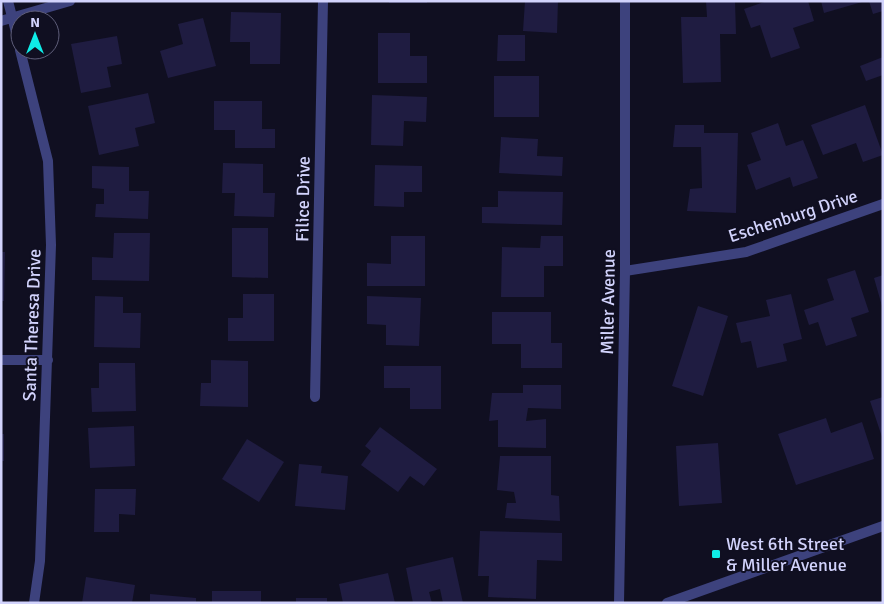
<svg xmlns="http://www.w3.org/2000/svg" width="884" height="604" font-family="Signika,sans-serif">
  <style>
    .building { fill: #1f1c41 }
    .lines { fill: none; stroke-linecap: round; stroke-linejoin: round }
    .minor { stroke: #3d427d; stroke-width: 10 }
    .tertiary { stroke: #3d427d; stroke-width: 10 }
    .poi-dot { fill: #0fece7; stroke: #100f21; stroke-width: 2 }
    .labels { text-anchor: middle; stroke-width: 4; stroke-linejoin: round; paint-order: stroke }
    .street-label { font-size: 18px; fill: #d2d3fc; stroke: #100f21 }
    .poi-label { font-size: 18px; fill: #d2d3fc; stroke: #100f21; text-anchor: start }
  </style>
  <rect width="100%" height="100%" fill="#100f21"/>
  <path class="building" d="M389,1H427V3H389Z
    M525,1H558L557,33L523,31Z
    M706,1H735L736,34H720L721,82L683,83L681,17H707Z
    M767,1H808L814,21L793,28L800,48L771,58L760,25L751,28L744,9Z
    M821,1H861L862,2L824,13Z
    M869,1H883V11L873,14Z
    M231,12L281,13L280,64H250V42H230Z
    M203,18L216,66L168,78L160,51L183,44L178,24Z
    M378,33H410V56H427V83H378Z
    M498,35H525V61H497Z
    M117,36L122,64L107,67L111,87L81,93L71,44Z
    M883,57V75L866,81L860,66Z
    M494,76H539V117H494Z
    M148,93L155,123L135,128L139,146L99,155L88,106Z
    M372,95L427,97L426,122L404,121L403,146L371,145Z
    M214,101H262V129H275V148H235V130H214Z
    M865,105L883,155L863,162L856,143L823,155L811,125Z
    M778,123L786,146L803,140L818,178L793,187L790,177L756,190L747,165L761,160L751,133Z
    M675,125H704V133H738L736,213L687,211L690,189L702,188L701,147H673Z
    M501,137L538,139L537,156L563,157L562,176L499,173Z
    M223,163L263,164V193H275L274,217L234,216L235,193H222Z
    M375,165L422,166V192H404V207L374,206Z
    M92,166L129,167V191H149L148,219L95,217L96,204H104V189L92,188Z
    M498,191L563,192L562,225L482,223V207H498Z
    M232,228H268V278L232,277Z
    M114,233H150L149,281L92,280V257L113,258Z
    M391,236H425V286H367V263L391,264Z
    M541,236H563V266H544V297H501L502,247L540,248Z
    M1,252H5L4,301H1Z
    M855,270L869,312L851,318L857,336L826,346L818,322L809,325L804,310L834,300L827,279Z
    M883,275V305L882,306L874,278Z
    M243,294H274V341H228V318H243Z
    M791,294L802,339L783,344L787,361L757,368L751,341L741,343L736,323L770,316L766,300Z
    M95,296L123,297V313H141L140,348L94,347Z
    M367,296L421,298L419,346L386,345V325L367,324Z
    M698,306L728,316L703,396L672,386Z
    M492,312H551V343H562V368H521V344H492Z
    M211,360L248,361V407L200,406L201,383H211Z
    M99,363H135L136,411L92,412L91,388H99Z
    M384,366H441V409H410V388H384Z
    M523,385H561V409L528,408L526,421L546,419V448L498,447V420L489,421L492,393H523Z
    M883,397V437H882L870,401Z
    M826,418L831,433L862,422L874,459L796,485L778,434Z
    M134,426L135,466L90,468L88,428Z
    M380,427L437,469L424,486L410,476L398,492L361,465L371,451L365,446Z
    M1,434H4V461H1Z
    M247,439L284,462L259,502L222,479Z
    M718,443L722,503L679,506L676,446Z
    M500,456H551V495L559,496L560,521L505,518L507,503H516L514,492L497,490Z
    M299,464L322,466L321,473L348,476L345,510L295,506Z
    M95,489H136L135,515L119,514V532H94Z
    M480,531L562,533V561L537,560L536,599L488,597L489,576H478Z
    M453,557L463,603H443L440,589L429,592L432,603H413L406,568Z
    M388,573L395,603H343L339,584Z
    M86,577L135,585L132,603H82Z
    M212,591H261V603H212Z
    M150,594L196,598V603H150Z
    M296,598H327V603H296Z"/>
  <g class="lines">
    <path class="minor" d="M8,1L20,48
      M1,21L70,1
      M20,50L48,161L51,245L40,561L34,603
      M625,271L746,252L883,204
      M1,360H48
      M315,397L323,1"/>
    <path class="tertiary" d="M619,603L625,271V1
      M667,603L883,526"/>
  </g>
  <rect class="poi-dot" x="711" y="549" width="10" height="10" rx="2.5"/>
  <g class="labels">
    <g class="street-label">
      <text transform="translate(303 199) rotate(-89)" y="6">Filice Drive</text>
      <text transform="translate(793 216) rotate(-18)" y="6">Eschenburg Drive</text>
      <text transform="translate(608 302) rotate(-89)" y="6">Miller Avenue</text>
      <text transform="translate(32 325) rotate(-88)" y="6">Santa Theresa Drive</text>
    </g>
    <g class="poi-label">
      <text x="726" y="550">West 6th Street<tspan x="726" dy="21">&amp; Miller Avenue</tspan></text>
    </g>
  </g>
  <rect width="884" height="604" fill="none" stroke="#d2d3fc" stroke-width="5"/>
  <g transform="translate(35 35)"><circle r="24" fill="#100f21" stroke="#5e5d79"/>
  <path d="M0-4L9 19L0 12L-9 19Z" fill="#0fece7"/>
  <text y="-8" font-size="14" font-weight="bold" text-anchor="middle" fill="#d2d3fc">N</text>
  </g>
</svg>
